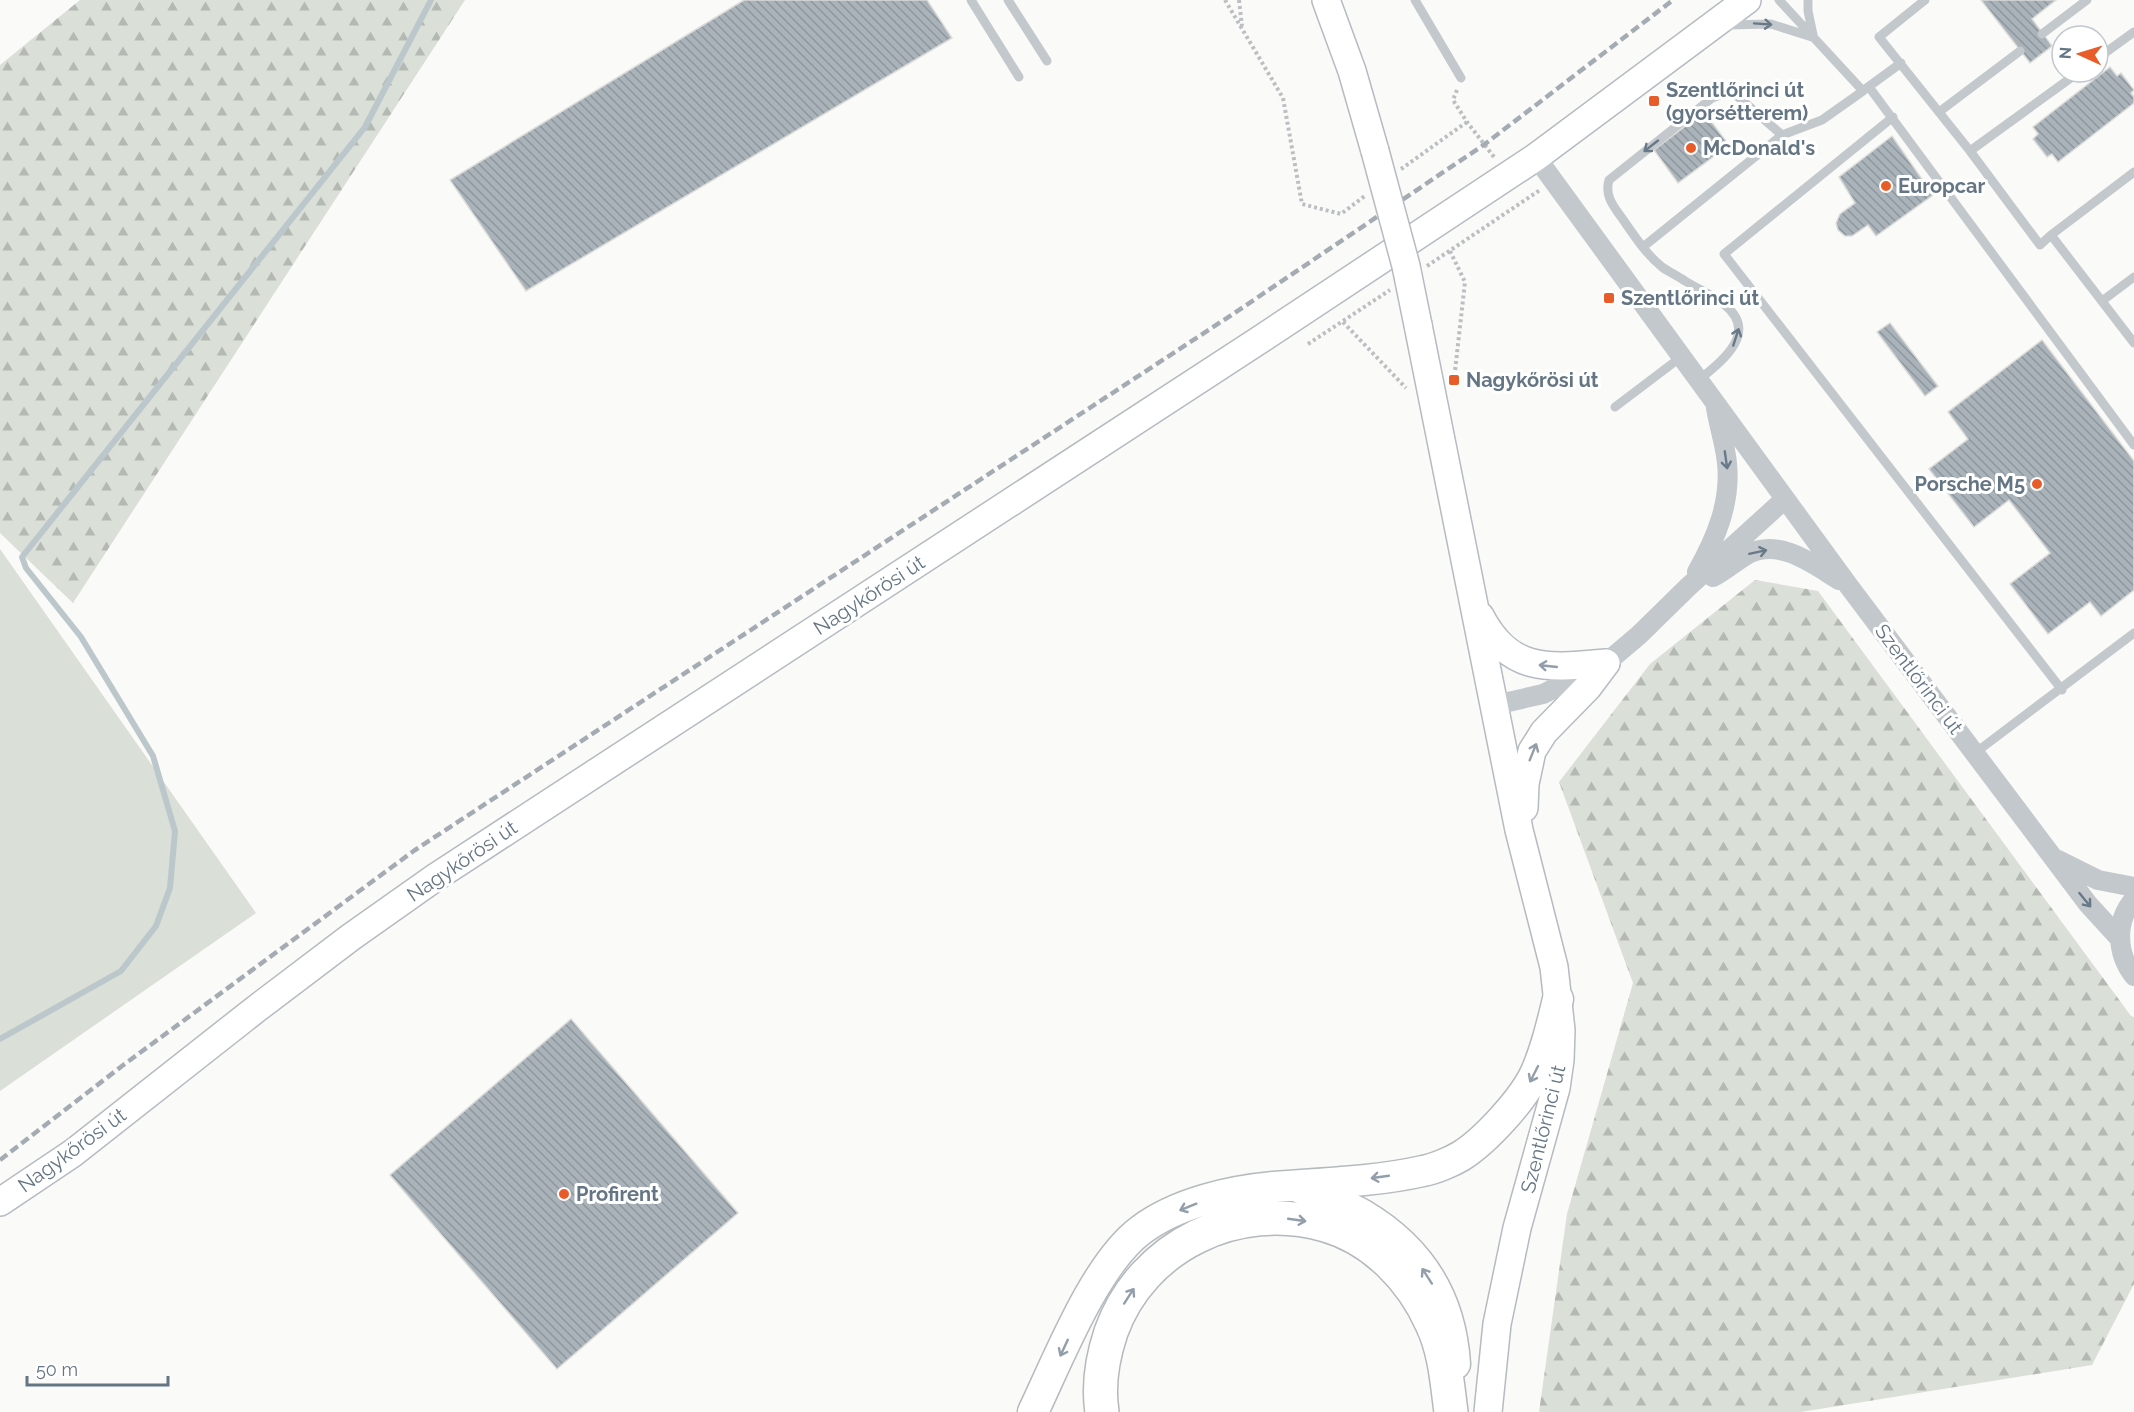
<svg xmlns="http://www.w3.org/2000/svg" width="2134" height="1412" font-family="Raleway,sans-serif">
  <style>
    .forest { fill: url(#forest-firs) }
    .green { fill: #dadfd7 }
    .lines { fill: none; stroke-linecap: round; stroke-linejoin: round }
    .stream { stroke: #bcc7cc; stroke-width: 6 }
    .building { fill: url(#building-back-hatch); stroke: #dcdcda; stroke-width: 1.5 }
    .secondary-casing { stroke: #b5bbc1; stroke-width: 30 }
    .primary-casing { stroke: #b4babe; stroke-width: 33 }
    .highway-casing { stroke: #b4b9bd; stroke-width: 36 }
    .path { stroke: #bbbfc2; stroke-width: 4; stroke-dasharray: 3 3; stroke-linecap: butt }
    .lane { stroke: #c3c8cc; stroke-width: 9 }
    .street { stroke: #c3c8cc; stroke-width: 20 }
    .secondary { stroke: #fff; stroke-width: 27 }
    .primary { stroke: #fff; stroke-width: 30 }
    .highway { stroke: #fff; stroke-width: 33 }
    .rail { stroke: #a4abb2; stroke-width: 4.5; stroke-dasharray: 9 4.5; stroke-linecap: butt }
    .secondary-bridge-casing { stroke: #b5bbc1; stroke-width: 30; stroke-linecap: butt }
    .secondary-bridge { stroke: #fff; stroke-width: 27 }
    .oneway { stroke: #697988 }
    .oneway2 { stroke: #929ea9 }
    .poi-dot { fill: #e85c2a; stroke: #fff; stroke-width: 2 }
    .labels { text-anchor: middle; stroke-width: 6; stroke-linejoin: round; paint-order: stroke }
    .poi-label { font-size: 20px; font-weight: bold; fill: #647584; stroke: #fff; text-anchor: start }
    .street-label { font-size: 20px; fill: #647584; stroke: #fff }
  </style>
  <defs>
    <pattern id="forest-firs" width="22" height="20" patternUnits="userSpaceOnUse" patternTransform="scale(1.5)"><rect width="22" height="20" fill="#dadfd7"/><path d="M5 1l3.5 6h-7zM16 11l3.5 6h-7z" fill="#b4b9b4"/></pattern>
    <pattern id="building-back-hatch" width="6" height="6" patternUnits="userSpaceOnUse" patternTransform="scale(1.5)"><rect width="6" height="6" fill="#aab3ba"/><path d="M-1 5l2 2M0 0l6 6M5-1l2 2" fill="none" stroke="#8e969d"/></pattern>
  </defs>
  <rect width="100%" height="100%" fill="#fafaf8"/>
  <path class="forest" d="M80,0H465L73,603L0,533V65Z
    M1755,580L1818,591L2131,1016L2134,1017V1284L2092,1365L1801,1412H1539L1567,1214L1633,983L1559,782L1650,664Z"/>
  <path class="green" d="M0,549L256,913L0,1091Z"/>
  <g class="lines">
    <path class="stream" d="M0,1039L121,971L156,926L170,888L175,831L153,756L81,637L26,568L22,557L365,127L431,0"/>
  </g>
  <path class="building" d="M744,0H927L952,38L526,291L450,180Z
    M1981,0H2056L2032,19L2052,46L2030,63Z
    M2110,67L2117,76L2121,73L2134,90L2131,93L2134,97V103L2058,162L2052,154L2047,157L2033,139L2038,134L2033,127Z
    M1704,112L1729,145L1678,183L1654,150Z
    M1892,136L1933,195L1876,236L1868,225L1852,236H1845L1838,230L1836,223L1840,214L1855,203L1839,177Z
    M1890,323L1938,386L1925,396L1877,332Z
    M2042,340L2134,461V590L2101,616L2090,602L2048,634L2010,584L2050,553L2009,500L1974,527L1929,469L1968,439L1948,412Z
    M571,1019L738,1213L557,1369L390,1175Z"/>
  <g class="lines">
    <defs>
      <path id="secondary" d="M1326,0L1352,71L1375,151
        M1418,325L1519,830L1554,967L1561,1030L1560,1060L1556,1088L1517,1228L1497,1324L1488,1412
        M1480,616C1510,674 1550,668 1606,663
        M1524,808L1525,784L1532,751L1544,732L1588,687L1606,663
        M0,1202L73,1153L256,1009L351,937L436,877L1261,339L1536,157L1747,0"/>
      <path id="primary" d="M1300,1188C1321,1197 1344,1204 1363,1215C1420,1249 1451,1299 1455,1364
        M1033,1412C1058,1360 1095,1264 1141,1230C1177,1203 1230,1191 1274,1187C1323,1183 1374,1182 1423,1171C1434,1169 1451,1162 1461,1156C1485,1141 1524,1099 1536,1072C1546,1049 1552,1024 1558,999"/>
      <path id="highway" d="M1102,1412C1098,1386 1103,1356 1111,1332C1142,1245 1238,1200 1325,1225C1374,1239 1412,1279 1432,1324C1445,1351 1447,1382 1451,1412"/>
    </defs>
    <use href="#secondary" class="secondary-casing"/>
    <use href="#primary" class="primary-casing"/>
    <use href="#highway" class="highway-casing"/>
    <path class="path" d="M1225,0L1283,98L1302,204L1341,214L1366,195
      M1239,0L1242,26
      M1457,90L1453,100L1467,122L1494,157
      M1401,169L1467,122
      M1450,251L1465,282L1454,380
      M1427,266L1540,190
      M1343,322L1406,388
      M1308,344L1390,290"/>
    <path class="lane" d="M971,0L1019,77
      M1008,0L1047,61
      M1415,0L1461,78
      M1808,0V11L1813,35
      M1925,0L1879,37L1970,151L2040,245L2051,235L2134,343
      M1726,25L1771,24L1812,37
      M2042,34L2087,0
      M2098,58L2134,32
      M1869,87L2134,445
      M1864,90L1901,63
      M1939,112L2020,51
      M1893,117L1724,254L2062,690
      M1970,151L2079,72
      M2051,235L2134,172
      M1643,247L1782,135L1822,120L1863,91L1779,0
      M2102,301L2134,277
      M1699,380C1722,361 1759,333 1725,305C1713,295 1698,289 1685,281C1678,276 1669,272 1662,267C1647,255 1635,237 1624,221C1615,208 1604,197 1609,180L1712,98L1726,93L1736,95L1782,135
      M1615,407L1681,357
      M1975,753L2134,633"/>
    <path class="street" d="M1536,157L1848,585L2088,904L2120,939
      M1697,572C1716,538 1731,503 1727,463C1725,444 1719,426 1716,408
      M1713,577C1725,571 1736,561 1748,554C1780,538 1813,564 1839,580
      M1495,705L1543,694L1606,663L1639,635L1688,587L1785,499
      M2058,860L2098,880L2134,887
      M2134,899C2115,921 2116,953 2134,976"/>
    <use href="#secondary" class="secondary"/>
    <use href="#primary" class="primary"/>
    <use href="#highway" class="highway"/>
    <path class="rail" d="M0,1160L122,1066L415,850L1233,314L1485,144L1673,0"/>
    <defs>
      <path id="secondary-bridge" d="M1375,151L1406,266L1418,325"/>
    </defs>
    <use href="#secondary-bridge" class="secondary-bridge-casing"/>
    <use href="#secondary-bridge" class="secondary-bridge"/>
  </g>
  <defs><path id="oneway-shaft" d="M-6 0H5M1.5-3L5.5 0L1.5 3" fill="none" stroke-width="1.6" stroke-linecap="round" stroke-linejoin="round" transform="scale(1.5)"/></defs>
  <g class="oneway">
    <use href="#oneway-shaft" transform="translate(1763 24) rotate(4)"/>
    <use href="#oneway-shaft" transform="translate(1651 146) rotate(142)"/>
    <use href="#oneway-shaft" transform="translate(1736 337) rotate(-72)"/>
    <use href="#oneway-shaft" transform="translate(1726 460) rotate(82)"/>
    <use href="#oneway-shaft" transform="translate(1758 552) rotate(-12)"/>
    <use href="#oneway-shaft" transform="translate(2085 900) rotate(51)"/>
  </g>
  <g class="oneway2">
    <use href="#oneway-shaft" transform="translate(1548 666) rotate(-174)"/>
    <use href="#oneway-shaft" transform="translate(1533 752) rotate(-68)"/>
    <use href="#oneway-shaft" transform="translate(1534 1074) rotate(117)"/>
    <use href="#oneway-shaft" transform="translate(1380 1177) rotate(172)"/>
    <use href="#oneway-shaft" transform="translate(1188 1207) rotate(158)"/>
    <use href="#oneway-shaft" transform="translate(1297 1220) rotate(8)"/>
    <use href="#oneway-shaft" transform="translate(1427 1276) rotate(-123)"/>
    <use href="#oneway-shaft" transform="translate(1129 1296) rotate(-57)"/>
    <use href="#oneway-shaft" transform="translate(1064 1348) rotate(115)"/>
  </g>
  <g class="poi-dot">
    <rect x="1648" y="95" width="12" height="12" rx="3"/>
    <circle cx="1691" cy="148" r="6"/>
    <circle cx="1886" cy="186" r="6"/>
    <rect x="1603" y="292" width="12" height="12" rx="3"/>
    <rect x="1448" y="374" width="12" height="12" rx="3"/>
    <circle cx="2037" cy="484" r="6"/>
    <circle cx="564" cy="1194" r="6"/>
  </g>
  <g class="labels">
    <g class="poi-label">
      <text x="1666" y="97">Szentlőrinci út<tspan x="1666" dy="23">(gyorsétterem)</tspan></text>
      <text x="1703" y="155">McDonald's</text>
      <text x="1898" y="193">Europcar</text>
      <text x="1621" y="305">Szentlőrinci út</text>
      <text x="1466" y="387">Nagykőrösi út</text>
      <text x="2025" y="491" text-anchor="end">Porsche M5</text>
      <text x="576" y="1201">Profirent</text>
    </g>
    <g class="street-label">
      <text transform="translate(869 595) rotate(-33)" y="7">Nagykőrösi út</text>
      <text transform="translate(1919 679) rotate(53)" y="7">Szentlőrinci út</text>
      <text transform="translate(462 861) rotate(-34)" y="7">Nagykőrösi út</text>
      <text transform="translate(1543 1129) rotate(-76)" y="7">Szentlőrinci út</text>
      <text transform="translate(72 1150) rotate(-36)" y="7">Nagykőrösi út</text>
    </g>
  </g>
  <g transform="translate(2080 54) rotate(274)"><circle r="28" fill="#ffffff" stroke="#c1c8ce" stroke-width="1.5"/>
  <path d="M0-4.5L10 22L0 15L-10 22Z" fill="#e85c2a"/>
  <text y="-9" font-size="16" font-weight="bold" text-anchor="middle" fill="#647584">N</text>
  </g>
  <path d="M27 1376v9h141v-9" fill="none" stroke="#647584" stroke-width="3"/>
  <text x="36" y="1376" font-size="18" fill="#647584" stroke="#ffffff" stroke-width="4.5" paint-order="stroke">50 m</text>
</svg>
